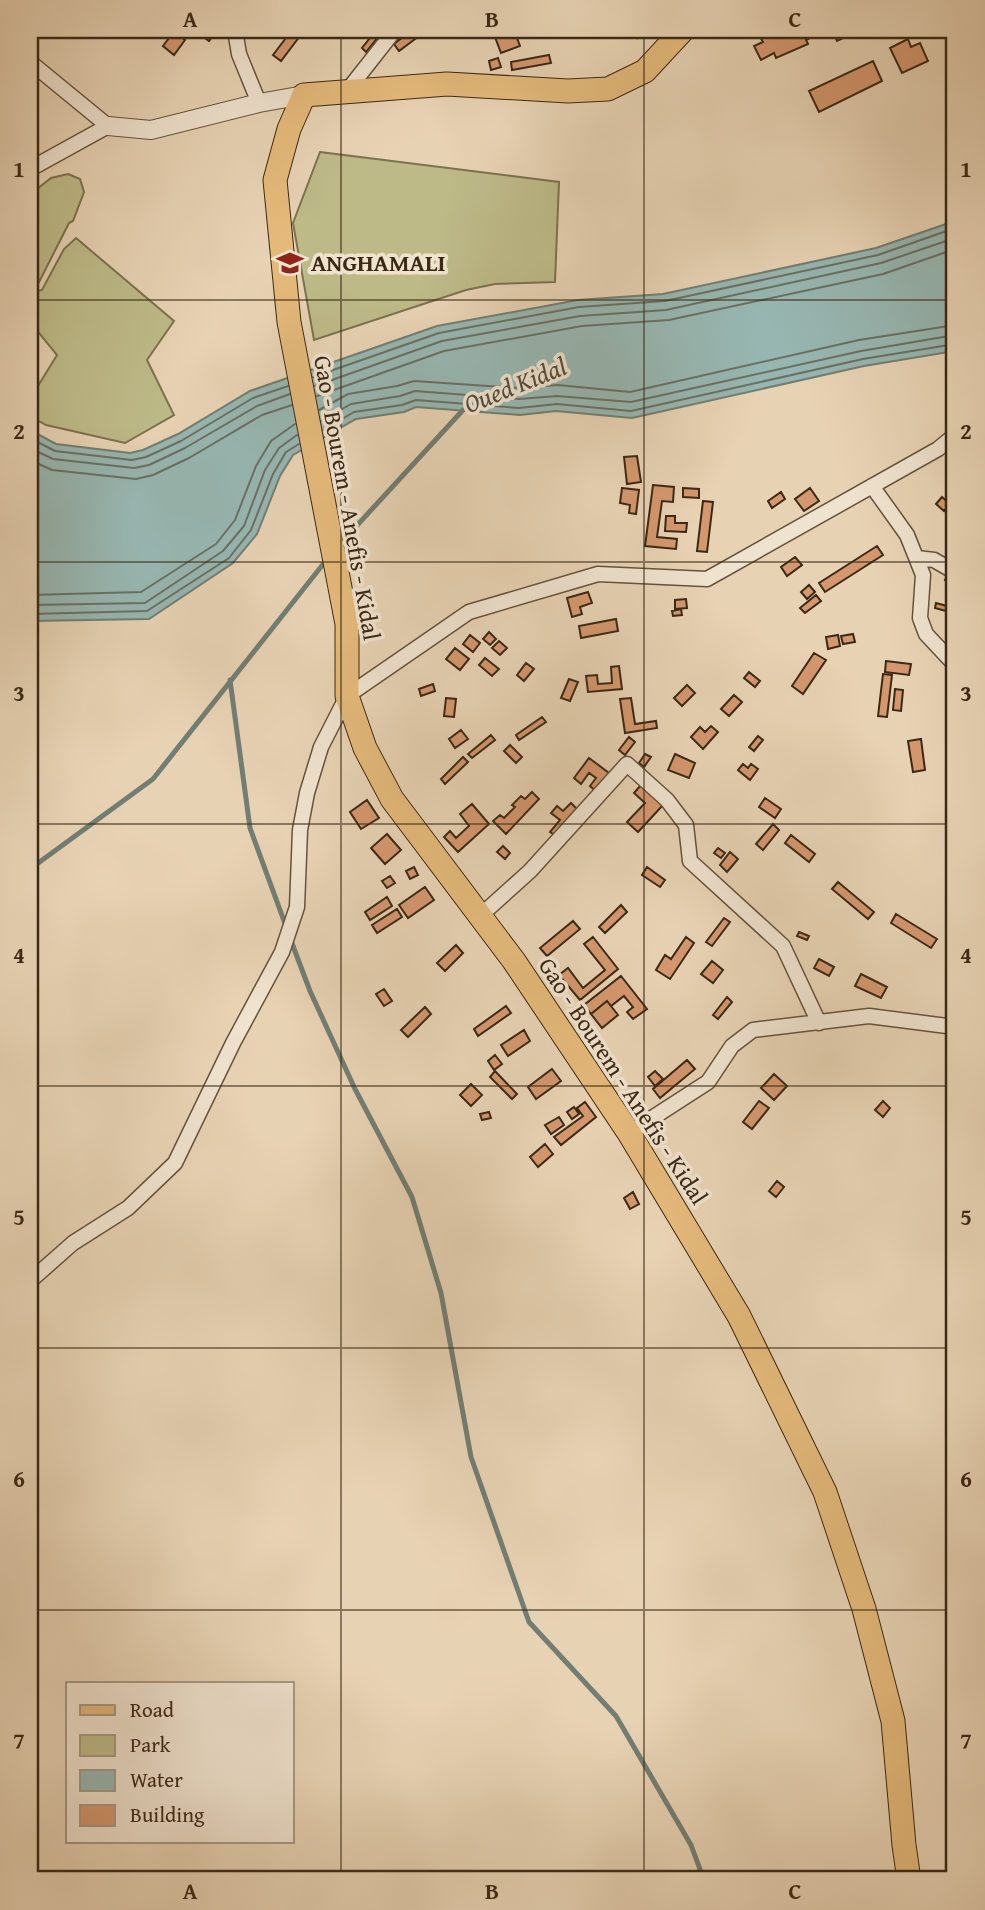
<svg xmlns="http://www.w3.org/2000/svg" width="985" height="1910" font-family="'Gentium Book Plus',serif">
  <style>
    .green { fill: #bdba88; stroke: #7c724f; stroke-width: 2 }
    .water { fill: #97b6b1; stroke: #727e73; stroke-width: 2 }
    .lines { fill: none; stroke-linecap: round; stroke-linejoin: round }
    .shore { stroke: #697064; stroke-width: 2 }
    .stream { stroke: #727e73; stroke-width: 5 }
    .building { fill: #d5976e; stroke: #3b2916; stroke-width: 2 }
    .minor-casing { stroke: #66533d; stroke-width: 17 }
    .tertiary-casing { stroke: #66533d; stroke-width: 20 }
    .primary-casing { stroke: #3b2916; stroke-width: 25 }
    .minor { stroke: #efe2ce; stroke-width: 14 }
    .tertiary { stroke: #efe2ce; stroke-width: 18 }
    .primary { stroke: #e4b97a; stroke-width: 23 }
    .grid { fill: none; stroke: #3b2916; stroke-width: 2; stroke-opacity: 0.55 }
    .labels { text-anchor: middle; stroke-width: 7; stroke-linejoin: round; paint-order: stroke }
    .poi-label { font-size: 24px; font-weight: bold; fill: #3b2916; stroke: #efe2ce; text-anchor: start }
    .street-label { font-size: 24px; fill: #3b2916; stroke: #efe2ce }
    .water-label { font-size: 26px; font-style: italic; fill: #524c3d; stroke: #efe2ce }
    .neatline { fill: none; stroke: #3b2916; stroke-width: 2.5 }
    .grid-label { font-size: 23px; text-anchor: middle; font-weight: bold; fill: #3b2916 }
  </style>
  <rect width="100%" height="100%" fill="#e7d2b3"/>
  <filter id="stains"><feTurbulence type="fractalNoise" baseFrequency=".00286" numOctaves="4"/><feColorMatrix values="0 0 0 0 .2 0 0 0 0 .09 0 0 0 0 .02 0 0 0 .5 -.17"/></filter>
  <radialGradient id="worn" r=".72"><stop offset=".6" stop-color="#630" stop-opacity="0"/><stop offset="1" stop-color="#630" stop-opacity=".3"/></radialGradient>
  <path class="green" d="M320,152L559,182L555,282L495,284L466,290L314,340L293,223Z
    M68,174L80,179L84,192L73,221L69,223L37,286L30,284V214L32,193L51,178Z
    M76,238L174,321L147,360L174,415L125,443L46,425L30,416V399L57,355L30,322V293L42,290L64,249Z"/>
  <path class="water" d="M955,221V351L864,366L632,418L556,411L520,415L416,407L404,412L356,419L293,455L280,476L257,534L233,563L149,619L30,621V430L56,444L130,453L143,450L178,434L250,391L437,326L578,300L663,294L876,248Z"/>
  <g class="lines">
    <path class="shore" d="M313,377L439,333L579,307L665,301L878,255L955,228
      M315,386L442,341L580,316L666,310L881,263L955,238
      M317,396L444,351L582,326L669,320L883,274L955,249
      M319,410L348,394L397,386L414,381L519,388L558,385L630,392L859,340L955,325
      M321,421L351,404L400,396L415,391L519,399L557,396L631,402L861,351L955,335
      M323,430L354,412L402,405L416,400L519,408L557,404L631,411L863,359L955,344
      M30,438L55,451L132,460L146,457L181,441L253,398L288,386
      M30,448L53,459L134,468L149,465L185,448L257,406L290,394
      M30,460L52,470L136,479L153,475L189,458L262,415L292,405
      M30,595L141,592L216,544L235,520L256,466L271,441L295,424
      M30,605L145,603L223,551L244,526L265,470L279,448L297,435
      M30,614L147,611L229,558L251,530L273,474L286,452L299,444"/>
    <path class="stream" d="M339,545L463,410
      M230,680L250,828L287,929
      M30,869L153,779L328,558
      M290,938L310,991L355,1089L412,1197L441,1293L471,1457L529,1622L616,1716L691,1845L704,1880"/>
  </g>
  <path class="building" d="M175,30H183L179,35L185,40L174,55L163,46Z
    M194,30H217L209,41Z
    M292,30L303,32L281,61L273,55Z
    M412,30H427L399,51L394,44Z
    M514,30L520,46L501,53L495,37Z
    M630,30H641L637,38L628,33Z
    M788,30H817L818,34L806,40L808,44L776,58L774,53L761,60L754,46L763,42L760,37L771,32L774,36Z
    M832,30H860L837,41Z
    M921,30H932L934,33L923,37Z
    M374,33L378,37L366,52L362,48Z
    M908,39L911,47L920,43L928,61L902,73L890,48Z
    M549,55L551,63L512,70L511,62Z
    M498,58L501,67L491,70L489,61Z
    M873,61L882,81L819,112L809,91Z
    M637,456L641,482L627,484L624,457Z
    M653,485L674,487L673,502L662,501L657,537L677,539L676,549L645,546Z
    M622,488L639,490L636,514L629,513L630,505L620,503Z
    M683,488L699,489V498L683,497Z
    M810,488L819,501L804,511L795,499Z
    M781,492L785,499L772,508L768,501Z
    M942,497L950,504L944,511L936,504Z
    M703,501L713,502L707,552L697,551Z
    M666,516H675V523H687L686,532L665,531Z
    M877,546L883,555L825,592L819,583Z
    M795,557L802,565L787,576L781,567Z
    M949,574L955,579L953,586L945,580Z
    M809,585L815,592L807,599L801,592Z
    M588,592L592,603L580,607L582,614L572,617L567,598Z
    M816,595L821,601L805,613L800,608Z
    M686,599L687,608L675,609V600Z
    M936,603L947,606L946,611L935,608Z
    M681,609L682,615L673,616L672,611Z
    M616,619L618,631L581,638L579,626Z
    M489,632L496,639L490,645L483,639Z
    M853,634L855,642L843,644L841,636Z
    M470,635L480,643L473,652L463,644Z
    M838,635L840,646L828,649L826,637Z
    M499,641L507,648L500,655L492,648Z
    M455,648L469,659L460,670L446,659Z
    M814,653L826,660L803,694L792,686Z
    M485,658L499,669L492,676L479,665Z
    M886,661L911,664L909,675L885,672Z
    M526,663L534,669L524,681L517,675Z
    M619,666L622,689L588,692L586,676L597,675L598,684L612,683L611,667Z
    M749,672L760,681L755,687L744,678Z
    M883,674L892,675L887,717L878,716Z
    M569,679L578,682L570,701L561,698Z
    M433,684L435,691L421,696L419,689Z
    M687,685L695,693L682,706L674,698Z
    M895,689L903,690L901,711L893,710Z
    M734,695L742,702L729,716L721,709Z
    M446,698L456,699L454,717L444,716Z
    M631,698L635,724L656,721L657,728L625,733L620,699Z
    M542,717L546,722L519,740L516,735Z
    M711,726L718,732L703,749L691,737L700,727L705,732Z
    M461,730L468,739L455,748L449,739Z
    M491,735L495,740L472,758L468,754Z
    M758,736L763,740L754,751L749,747Z
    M629,737L635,742L625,755L619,750Z
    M921,739L925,770L913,772L908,741Z
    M510,745L522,757L516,763L504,751Z
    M645,754L651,757L644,767L639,763Z
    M675,754L695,763L689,778L668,770Z
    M463,757L468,762L445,784L441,779Z
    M589,758L613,776L599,794L590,786L596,778L589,773L581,784L574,778Z
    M743,764L748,768L751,764L758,769L750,780L738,770Z
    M641,785L663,805L638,832L627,822L645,803L634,793Z
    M532,792L539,799L506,834L493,821L500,815L504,818L515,807L512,805L521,796L525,799Z
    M765,798L781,809L775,818L759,807Z
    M367,800L379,818L361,829L350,812Z
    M571,803L577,809L555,835L550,832L560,820L551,813L557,806L563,811Z
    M472,804L489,824L458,852L444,837L450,831L456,838L469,826L460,814Z
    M773,824L779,830L763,850L756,844Z
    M387,834L401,850L385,864L371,848Z
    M791,835L815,854L809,862L785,843Z
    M503,846L510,853L505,859L497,852Z
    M718,848L725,853L721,858L714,853Z
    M730,852L738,859L727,872L720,865Z
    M414,867L418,875L410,879L406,871Z
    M647,867L665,880L660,887L642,875Z
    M390,876L395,883L387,888L382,881Z
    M838,882L874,912L868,919L832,889Z
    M425,887L434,900L408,918L399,905Z
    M387,897L392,906L370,920L365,912Z
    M621,905L627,912L605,933L599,927Z
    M397,909L402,917L377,933L372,925Z
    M896,914L937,939L931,948L891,923Z
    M724,918L730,922L712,946L706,942Z
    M573,921L580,929L547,956L540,948Z
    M799,932L809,936L807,940L797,936Z
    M593,937L618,969L580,1000L559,975L568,968L583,988L605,970L584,944Z
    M686,937L694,943L670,979L656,970L665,955L671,959Z
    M456,945L463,953L445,971L437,963Z
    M819,959L834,967L829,976L814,968Z
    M712,961L723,970L713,983L701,974Z
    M861,974L887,987L881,998L855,986Z
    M621,976L647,1009L633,1019L627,1012L633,1007L624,996L611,1006L607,1001L591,1014L584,1005Z
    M384,989L392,1001L384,1006L376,994Z
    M727,997L732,1002L718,1019L713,1015Z
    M607,1001L618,1015L602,1028L591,1014Z
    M506,1006L511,1013L478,1036L474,1029Z
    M425,1007L431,1014L408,1037L401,1030Z
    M524,1030L530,1041L508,1056L501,1045Z
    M495,1055L502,1064L494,1070L488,1061Z
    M687,1060L695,1069L660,1098L653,1089Z
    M552,1069L561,1081L536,1099L528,1087Z
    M495,1071L517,1094L512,1099L490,1077Z
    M655,1071L663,1079L655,1086L648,1077Z
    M774,1074L787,1086L774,1100L761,1088Z
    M471,1084L482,1095L471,1106L460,1095Z
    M759,1101L769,1108L752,1129L743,1122Z
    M883,1101L890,1108L883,1117L875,1110Z
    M585,1102L596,1117L561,1145L554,1137L583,1116L577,1108Z
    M574,1107L579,1114L572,1119L567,1112Z
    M489,1112L491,1118L482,1120L480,1114Z
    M559,1117L564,1125L551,1134L545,1125Z
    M545,1144L553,1154L538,1167L530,1157Z
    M777,1181L784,1187L776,1197L769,1191Z
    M633,1192L639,1204L630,1209L624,1198Z"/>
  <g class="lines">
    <defs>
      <path id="minor" d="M235,30L239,54L259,103
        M30,62L108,126L30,169
        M347,91L395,30
        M872,486L907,535L923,575L920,618L926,634L955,665
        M917,558L934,560L955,572
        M480,916L530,871L627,764L667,800L686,825L690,861L783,946L819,1023
        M629,1133L708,1082L732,1046L753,1030L869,1016L955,1027
        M30,1281L73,1243L128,1208L175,1163L233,1043L282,952L297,907L300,830L307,793L321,747L347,696L469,612L598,574L707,579L938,449L955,435"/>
      <path id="tertiary" d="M108,126L151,130L259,103L304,95"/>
      <path id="primary" d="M683,30L645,71L608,89L568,91L447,84L304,95L289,129L275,180L289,322L347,624V696L365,748L392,799L514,961L629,1133L739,1316L825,1492L864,1609L893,1721L904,1845L909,1880"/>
    </defs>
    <use href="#minor" class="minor-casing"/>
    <use href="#tertiary" class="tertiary-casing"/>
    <use href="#primary" class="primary-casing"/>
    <use href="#minor" class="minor"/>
    <use href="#tertiary" class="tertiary"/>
    <use href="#primary" class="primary"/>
  </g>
  <path class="grid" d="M341,30V1880M644,30V1880M30,300H955M30,562H955M30,824H955M30,1086H955M30,1348H955M30,1610H955"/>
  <defs>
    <symbol id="school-bare" viewBox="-9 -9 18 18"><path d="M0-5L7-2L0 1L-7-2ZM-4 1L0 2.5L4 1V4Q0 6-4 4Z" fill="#8f2418" stroke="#efe2ce" stroke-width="2.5" paint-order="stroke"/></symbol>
  </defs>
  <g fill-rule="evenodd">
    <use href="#school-bare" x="271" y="244" width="38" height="38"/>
  </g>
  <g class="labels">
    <g class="poi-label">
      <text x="311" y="271">ANGHAMALI</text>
    </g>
    <g class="street-label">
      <text transform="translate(347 498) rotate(80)" y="8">Gao - Bourem - Anefis - Kidal</text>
      <text transform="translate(623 1081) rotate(57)" y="8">Gao - Bourem - Anefis - Kidal</text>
    </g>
    <g class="water-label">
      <text transform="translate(515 385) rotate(-22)" y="9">Oued Kidal</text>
    </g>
  </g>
  <rect width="985" height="1910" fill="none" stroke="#e7d2b3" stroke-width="77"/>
  <rect x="66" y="1682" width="228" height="161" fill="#efe2ce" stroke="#a79884" stroke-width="2"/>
  <rect x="80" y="1705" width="35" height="10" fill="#e4b97a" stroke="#a79884" stroke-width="2"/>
  <text x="130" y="1717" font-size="21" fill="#3b2916">Road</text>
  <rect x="80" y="1735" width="35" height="21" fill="#bdba88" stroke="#a79884" stroke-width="2"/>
  <text x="130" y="1752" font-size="21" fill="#3b2916">Park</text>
  <rect x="80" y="1770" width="35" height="21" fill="#97b6b1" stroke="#a79884" stroke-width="2"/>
  <text x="130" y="1787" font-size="21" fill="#3b2916">Water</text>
  <rect x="80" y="1805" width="35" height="21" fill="#d5976e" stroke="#a79884" stroke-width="2"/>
  <text x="130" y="1822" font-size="21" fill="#3b2916">Building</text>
  <rect x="38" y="38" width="908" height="1833" class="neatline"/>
  <g class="grid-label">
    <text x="190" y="27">A</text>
    <text x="492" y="27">B</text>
    <text x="795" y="27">C</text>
    <text x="19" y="177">1</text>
    <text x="966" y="177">1</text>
    <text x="19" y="439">2</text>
    <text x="966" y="439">2</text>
    <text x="19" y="701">3</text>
    <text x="966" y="701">3</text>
    <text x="19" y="963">4</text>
    <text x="966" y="963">4</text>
    <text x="19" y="1225">5</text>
    <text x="966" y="1225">5</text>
    <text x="19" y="1487">6</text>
    <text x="966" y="1487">6</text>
    <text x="19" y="1749">7</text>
    <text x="966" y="1749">7</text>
    <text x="190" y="1899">A</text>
    <text x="492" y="1899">B</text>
    <text x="795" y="1899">C</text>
  </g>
  <rect width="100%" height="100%" filter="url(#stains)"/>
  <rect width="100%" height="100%" fill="url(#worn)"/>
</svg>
